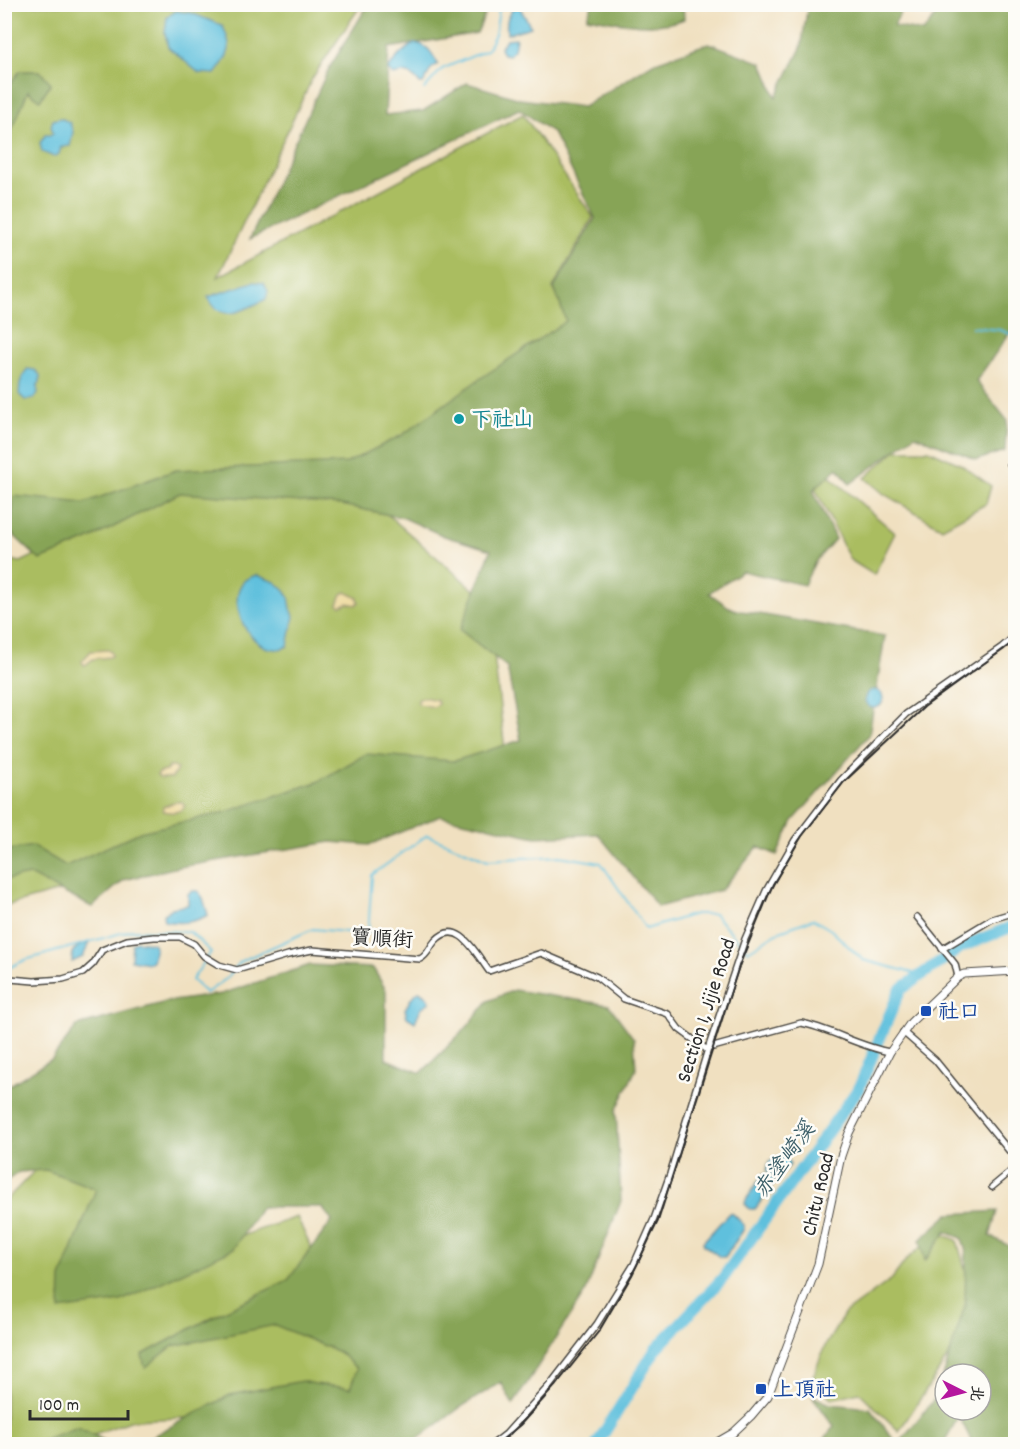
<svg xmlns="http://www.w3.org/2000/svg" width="1020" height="1449" font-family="Dekko,'LXGW WenKai TC',sans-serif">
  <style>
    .green { fill: #aabd61; stroke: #6a7446; stroke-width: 1.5 }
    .forest { fill: #87a457; stroke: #596841; stroke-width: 1.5; fill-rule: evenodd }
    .sand { fill: #eeda9e; stroke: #8c8264; stroke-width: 1.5 }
    .water { fill: #5fc0dd; stroke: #457684; stroke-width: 1.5 }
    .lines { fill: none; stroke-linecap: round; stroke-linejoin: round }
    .stream { stroke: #5fc0dd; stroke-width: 2 }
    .river { stroke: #5fc0dd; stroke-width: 12 }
    .minor-casing { stroke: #494641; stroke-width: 8 }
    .tertiary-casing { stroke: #494641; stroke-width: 9 }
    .minor { stroke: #fff; stroke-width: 5 }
    .tertiary { stroke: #fff; stroke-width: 7 }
    .rail { stroke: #2b2b2b; stroke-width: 2 }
    .culture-dot { fill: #0f9aa8; stroke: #fdfcf7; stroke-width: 2 }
    .transit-dot { fill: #1a4fb4; stroke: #fdfcf7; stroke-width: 2 }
    .labels { text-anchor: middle; stroke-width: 5; stroke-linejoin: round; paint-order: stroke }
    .culture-label { font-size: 21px; fill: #0d838f; stroke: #fdfcf7; text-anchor: start }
    .street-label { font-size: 21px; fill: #2b2b2b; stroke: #fdfcf7 }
    .transit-label { font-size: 21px; fill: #164399; stroke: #fdfcf7; text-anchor: start }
    .water-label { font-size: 22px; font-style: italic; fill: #3d5f69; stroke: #fdfcf7 }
  </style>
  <rect width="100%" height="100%" fill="#fdfcf7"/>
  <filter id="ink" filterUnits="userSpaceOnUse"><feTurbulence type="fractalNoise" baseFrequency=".0167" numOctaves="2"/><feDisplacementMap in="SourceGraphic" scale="12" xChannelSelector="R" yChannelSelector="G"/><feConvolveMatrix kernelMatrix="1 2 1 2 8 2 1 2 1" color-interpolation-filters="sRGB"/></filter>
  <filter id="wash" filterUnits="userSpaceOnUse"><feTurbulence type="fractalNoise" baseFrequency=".008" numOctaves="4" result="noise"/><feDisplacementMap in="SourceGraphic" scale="24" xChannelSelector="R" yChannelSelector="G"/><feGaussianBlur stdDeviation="1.35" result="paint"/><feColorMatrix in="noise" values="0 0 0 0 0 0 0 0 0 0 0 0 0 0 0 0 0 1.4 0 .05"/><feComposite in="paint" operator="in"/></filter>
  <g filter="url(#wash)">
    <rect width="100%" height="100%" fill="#f0e0c0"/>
    <path class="green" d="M4,5H361L313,77L218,277L523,114L593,217L553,288L578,332L356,484L176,479L34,527L5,508L4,99L10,77L5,74Z
      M896,450H929L960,464L991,486L986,504L942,528L884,494L865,478Z
      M826,473L895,533L874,575L850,560L815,488Z
      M175,487L365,495L488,602L507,768L5,906L4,559L21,562Z
      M49,1156L104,1177L60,1297L297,1217L371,1380L328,1412L133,1420L67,1444H5V1201Z
      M938,1233L957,1240L977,1313L899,1431L859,1392L832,1399L813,1377L824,1348L845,1313L892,1279L906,1260Z"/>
    <path class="forest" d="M683,4L684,19C654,31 618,22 587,17L592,5Z
      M368,5H489L477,33L389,48L385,115L423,111L467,83L520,99L583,107L653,63L709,43L762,63L776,97L801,48L808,5H904L894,26L923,32L944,5H1015V327H1014L976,381L1007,420L1005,451L977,460L915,435L850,484L838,468L813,490L835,539L815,562L804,585L742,571L709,593L729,607L736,610L885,636L869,735L793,821L777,855L758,847L721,890L658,907L598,834L536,837L440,816L369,845L331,842L174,868L124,880L92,907L29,875L5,880L4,851L33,846L66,866L140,832L226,812L317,782L366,754L454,761L521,740L507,667L460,630L491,550L444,536L404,518L341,505L180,493L88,540L40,560L10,532L14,496L84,503L176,470L347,463L402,435L478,380L566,321L554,288L595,218L553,133L519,109L250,239L328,70Z
      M20,71H40L51,83L40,100L28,91L5,147V90Z
      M310,965L373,968L386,990V1059L421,1073L467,1027L488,1001L514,990L609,1005L634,1039L636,1069L616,1111L621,1201L586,1291L513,1405L501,1382L461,1407L411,1444H138L230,1395L302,1381L315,1384L350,1388L357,1369L339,1352L275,1325L173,1346L145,1368L142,1355L216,1315L288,1280L332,1221L322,1207H261L233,1249L121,1301L60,1310L61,1278L96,1189L46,1170L19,1172L5,1182V1088L52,1059L77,1026L166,1002L221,994Z
      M997,1211L990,1236L1015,1249V1444H973L959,1416L943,1444H898L937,1396L965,1305L966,1252L962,1238L946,1232L925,1261L920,1240L949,1214ZM945,1374H981V1410H945Z
      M812,1396L830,1404L870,1408L897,1444H821L834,1426Z
      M78,1427L111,1444H31Z"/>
    <path class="sand" d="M346,592L358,598L359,602L356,605L348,603L341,606L338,604L342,594Z
      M107,650L110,651L112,655L110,657L93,659L85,665L83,664L82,661L91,651Z
      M423,697L437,700L438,704L434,707L418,704V700Z
      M169,767H173L177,769L172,778H160L157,775L160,772L166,771Z
      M174,802H182L185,805C183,813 171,813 163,811V807Z"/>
    <path class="water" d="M517,6L520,8L531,27L507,34C506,24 506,13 517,6Z
      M176,11L191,13L222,25C234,47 230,55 215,74L199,73L168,47L165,33L167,17Z
      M516,38L514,50L509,55L503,54L500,49L506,39Z
      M415,43C428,45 432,53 438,64L431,69L423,84H420C413,74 405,71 393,75L388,70C395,58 403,50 415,43Z
      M61,118L70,123L73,132L70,146L61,147L59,154L54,157L42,152L40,143L45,135H50L53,133L51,126L53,120Z
      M253,282L264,283L268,291L266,299C245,309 222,326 208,297Z
      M27,369L35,370L40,375V382L37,386L38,394L34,399L25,400L19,394L20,383Z
      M256,575L275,582L285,590L289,597L291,609L294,616L288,646C255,664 223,603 244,581C247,578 252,577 256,575Z
      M865 699a9 9 0 1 1 18 0a9 9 0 1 1-18 0Z
      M192,891H198L203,898L208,915C193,923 181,924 164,921L163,915L172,908L188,905V894Z
      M136,941L153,943L155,946L152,961L148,963L131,960L132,944Z
      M89,943L83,957L72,962L73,951L79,946Z
      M419,991L426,995L430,1002L421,1008L415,1022L407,1017L405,1009L412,997Z
      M780,1157L788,1160L790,1165L778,1178L767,1171L769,1161Z
      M763,1174H766L775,1181L774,1184L755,1209H750L745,1204L746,1200Z
      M729,1213L733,1214L744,1225V1229L725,1257H720L704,1245L703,1242Z"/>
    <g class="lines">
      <path class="stream" d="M424,89L442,69L487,50L495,34L500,4
        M972,327L1000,330L1016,336
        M4,970L25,960L132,930L190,932L211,952L192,980L206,993L226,979L241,961L313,929L368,934L372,875L427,835L488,860L560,856L601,863L646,929L695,914H714L748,951L780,931L813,919L831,930L863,960L921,975"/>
      <path class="river" d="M597,1444L656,1349L723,1278L859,1088L900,990L961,947L1016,925"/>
    </g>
  </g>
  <g filter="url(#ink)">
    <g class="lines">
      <defs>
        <path id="minor" d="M1016,434L1010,464L1016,471
          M917,917L955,964L958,977
          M942,949L992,919L1016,912
          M4,990L6,981L10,979L34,981L63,979L83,973L93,964L102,950L127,940L154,937H180L194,944L204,956L219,965L237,970L288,955L312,950L420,959C428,955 429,948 435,941C458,916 476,954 489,971L541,953L597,977L624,999L668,1014L679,1029L706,1049L801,1023C829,1028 860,1047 890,1052
          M903,1032L935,1060L1015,1158L1016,1161
          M992,1187L1016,1167
          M493,1444L506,1434L549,1386L597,1324L634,1264L654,1219L670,1174L708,1049L745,939L766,891L795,840L841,780L906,714L1002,647L1016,635"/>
        <path id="tertiary" d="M714,1444L733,1433L751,1416L768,1396L818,1264L841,1156L849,1133L890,1052L911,1022L958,977L964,974L1016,971"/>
      </defs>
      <use href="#minor" class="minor-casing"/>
      <use href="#tertiary" class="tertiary-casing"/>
      <use href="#minor" class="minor"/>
      <use href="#tertiary" class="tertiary"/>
      <path class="rail" d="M497,1444L520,1425L556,1385L599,1331L632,1275L658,1221L739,966L773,884L802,836L844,782L924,707L1016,640"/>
    </g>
  </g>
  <circle class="culture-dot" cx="459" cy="419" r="6"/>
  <g class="transit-dot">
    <rect x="920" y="1005" width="12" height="12" rx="3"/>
    <rect x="755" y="1383" width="12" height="12" rx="3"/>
  </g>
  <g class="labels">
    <g class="culture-label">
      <text x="471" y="426">下社山</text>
    </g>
    <g class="street-label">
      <text transform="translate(382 938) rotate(3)" y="7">寶順街</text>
      <text transform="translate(705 1010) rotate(-72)" y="7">Section 1, Jijie Road</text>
      <text transform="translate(817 1194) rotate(-77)" y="7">Chitu Road</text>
    </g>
    <g class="transit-label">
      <text x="938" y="1018">社口</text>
      <text x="773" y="1396">上頂社</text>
    </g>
    <g class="water-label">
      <text transform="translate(783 1159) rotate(-54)" y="8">赤塗崎溪</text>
    </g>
  </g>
  <rect width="1020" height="1449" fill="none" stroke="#fdfcf7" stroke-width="24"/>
  <g transform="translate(963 1392) rotate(96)"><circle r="28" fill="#fdfcf7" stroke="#a9a8a5" stroke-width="1.5"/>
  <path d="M0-4.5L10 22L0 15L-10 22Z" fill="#b5179e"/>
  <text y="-9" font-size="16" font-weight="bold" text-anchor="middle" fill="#2b2b2b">北</text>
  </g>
  <path d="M30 1410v9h98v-9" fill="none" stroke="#2b2b2b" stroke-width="3"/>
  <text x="39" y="1410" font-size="18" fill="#2b2b2b" stroke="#fdfcf7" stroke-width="4.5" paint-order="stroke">100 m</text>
</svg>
